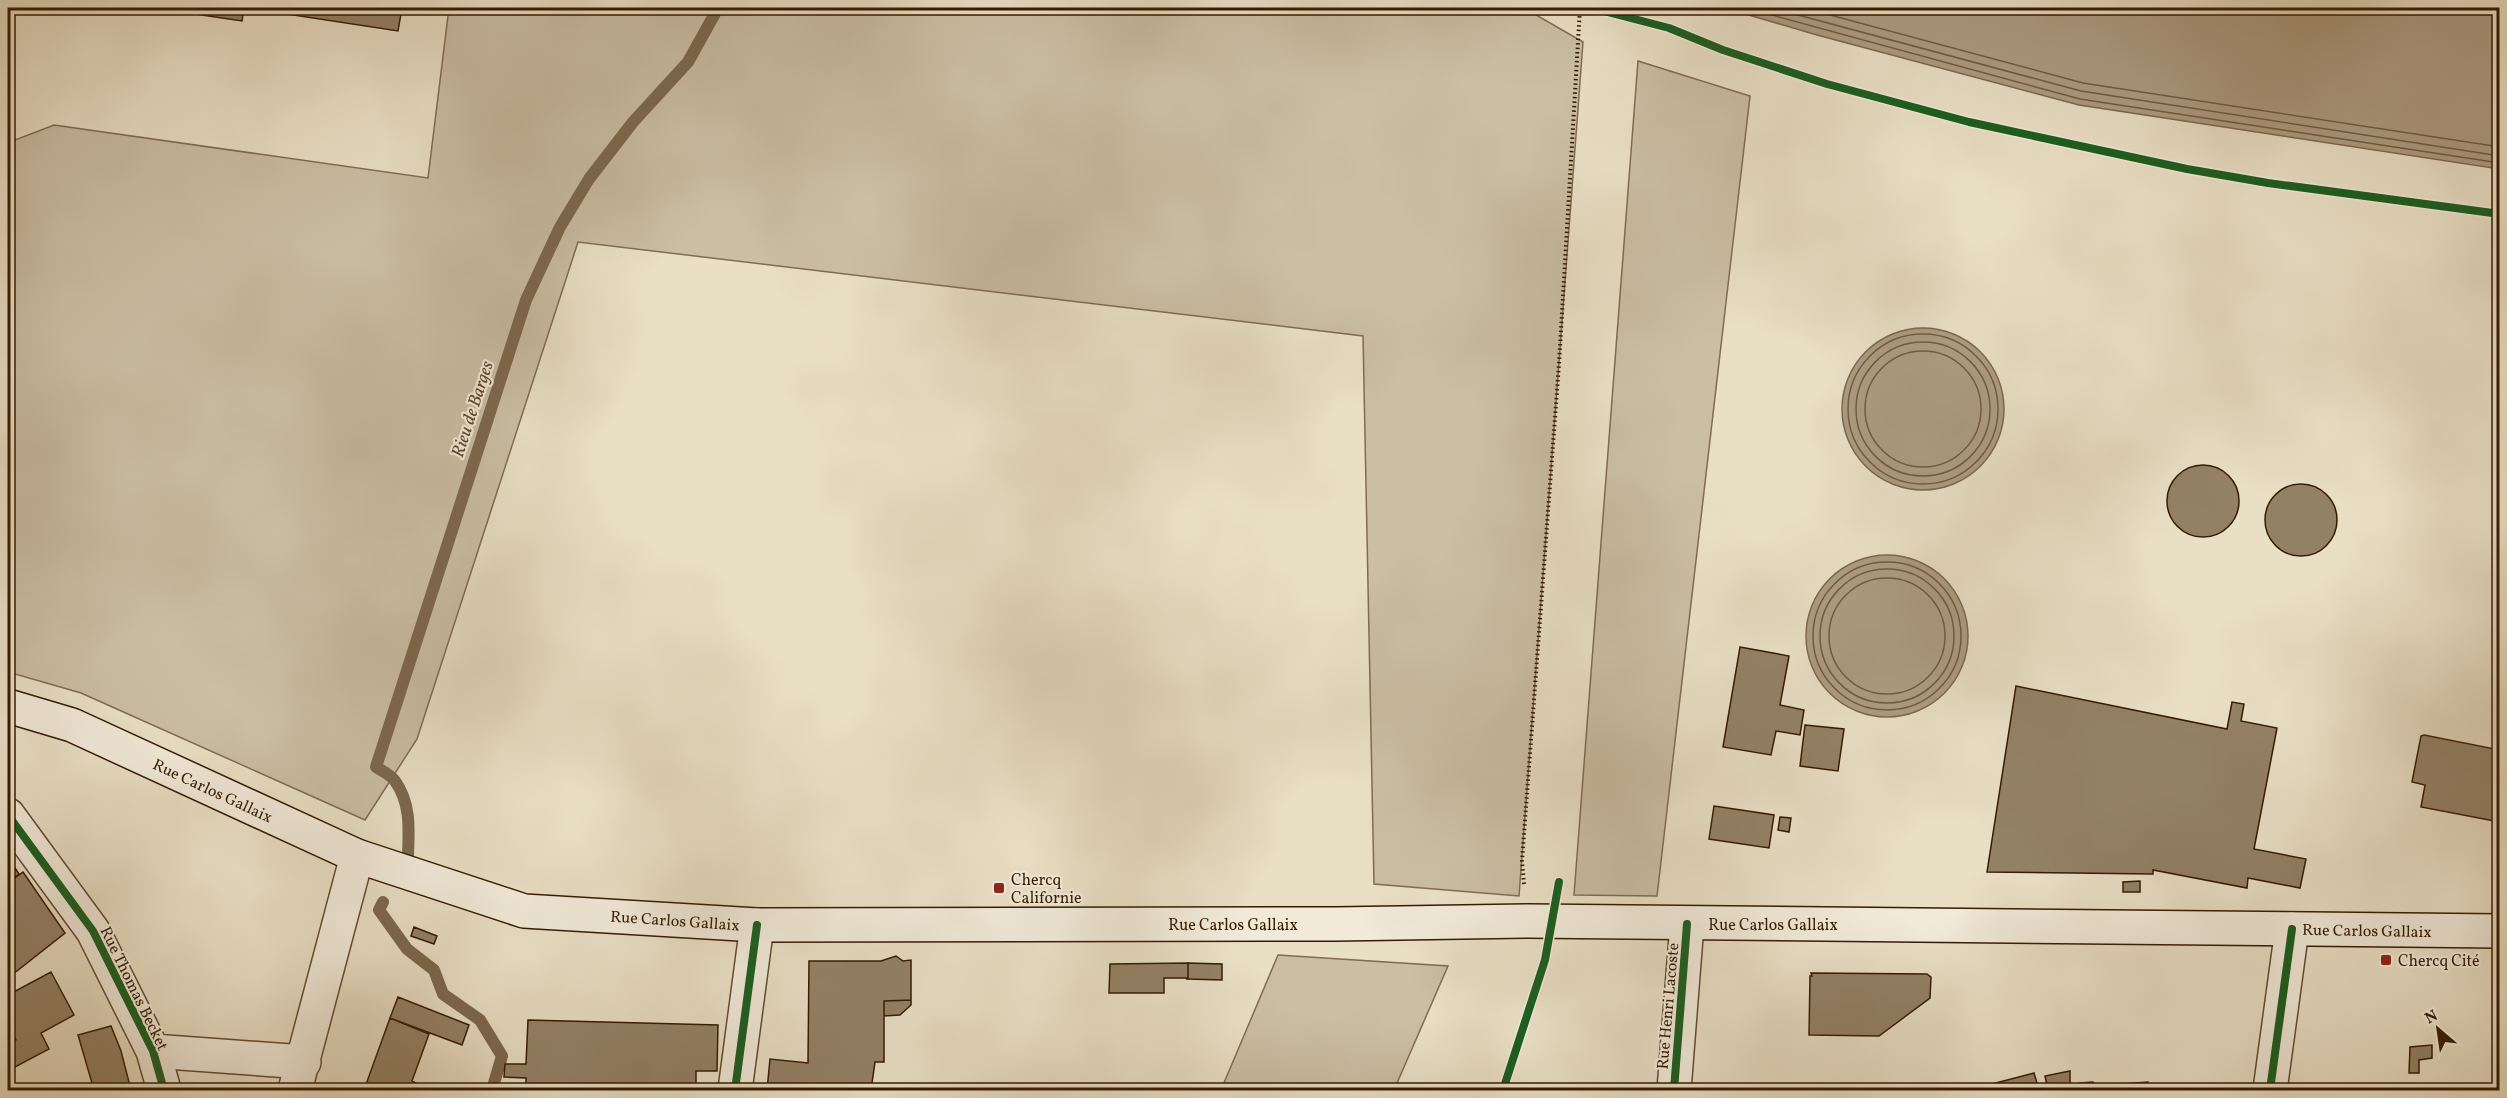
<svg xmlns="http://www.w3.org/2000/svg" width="2507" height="1098" font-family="Vollkorn,serif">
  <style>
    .green { fill: #cabea4; stroke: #806c52; stroke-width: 1.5 }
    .water { fill: #ac9c82; stroke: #7c684e; stroke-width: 1.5 }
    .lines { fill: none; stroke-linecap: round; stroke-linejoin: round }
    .shore { stroke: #705c41; stroke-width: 1.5 }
    .stream { stroke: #7c684e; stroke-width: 12 }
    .building { fill: #938166; stroke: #351b00; stroke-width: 1.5 }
    .street-casing { stroke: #624c31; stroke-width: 36 }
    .secondary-casing { stroke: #351b00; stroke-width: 36 }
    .path { stroke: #351b00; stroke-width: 4; stroke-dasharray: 1.5 3; stroke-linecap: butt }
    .street { stroke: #f1ead9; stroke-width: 33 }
    .secondary { stroke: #f1ead9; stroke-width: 33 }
    .cycleway-casing { stroke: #f1ead9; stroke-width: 11 }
    .cycleway { stroke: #1b5e20; stroke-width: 8 }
    .poi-dot { fill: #8f2418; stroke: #f1ead9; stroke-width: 2 }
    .labels { text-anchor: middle; stroke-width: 4.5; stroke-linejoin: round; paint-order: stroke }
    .street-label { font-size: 16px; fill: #351b00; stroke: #f1ead9 }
    .poi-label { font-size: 16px; fill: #351b00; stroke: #f1ead9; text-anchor: start }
    .water-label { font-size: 18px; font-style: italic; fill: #5f482e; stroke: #f1ead9 }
  </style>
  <rect width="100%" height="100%" fill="#e9dfc5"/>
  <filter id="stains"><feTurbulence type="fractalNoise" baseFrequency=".00333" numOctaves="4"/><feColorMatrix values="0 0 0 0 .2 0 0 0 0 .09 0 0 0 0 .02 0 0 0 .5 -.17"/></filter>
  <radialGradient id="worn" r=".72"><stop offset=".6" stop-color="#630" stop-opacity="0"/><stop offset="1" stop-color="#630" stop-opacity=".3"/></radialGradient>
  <path class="green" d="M449,8H1524L1583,42L1519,896L1374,884L1363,336L578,242L417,739L365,820L81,693L8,672V160L15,140L54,125L428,178Z
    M1638,61L1750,96L1657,896L1574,895Z
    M1278,955L1448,966L1394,1090H1221Z"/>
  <path class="water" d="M1725,8H2499V169L2079,105L1817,35Z
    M1842 409a81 81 0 1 1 162 0a81 81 0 1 1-162 0Z
    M1806 636a81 81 0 1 1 162 0a81 81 0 1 1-162 0Z"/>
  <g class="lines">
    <path class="shore" d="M1746,8L2080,99L2500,163
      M1772,8L2081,91L2500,156
      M1804,8L2083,83L2500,147
      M1848 409a75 75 0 1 1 150 0a75 75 0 1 1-150 0Z
      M1856 409a67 67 0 1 1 134 0a67 67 0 1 1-134 0Z
      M1865 409a58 58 0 1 1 116 0a58 58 0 1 1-116 0Z
      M1813 636a74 74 0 1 1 148 0a74 74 0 1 1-148 0Z
      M1820 636a67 67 0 1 1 134 0a67 67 0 1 1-134 0Z
      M1829 636a58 58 0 1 1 116 0a58 58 0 1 1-116 0Z"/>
    <path class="stream" d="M408,855C409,830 411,803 395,781C391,775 382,771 376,767L526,300L560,227L589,179L633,122L688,62L718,8
      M383,902L379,910L407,949L434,970L443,994L480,1020L502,1056L492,1090"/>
  </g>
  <path class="building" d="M154,8H244L242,21Z
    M247,8H402L398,31Z
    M2167 501a36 36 0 1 1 72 0a36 36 0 1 1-72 0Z
    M2265 520a36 36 0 1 1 72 0a36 36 0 1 1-72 0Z
    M1740,647L1789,656L1780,705L1804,710L1800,735L1776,731L1771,755L1723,747Z
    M2016,686L2227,729L2232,702L2244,704L2241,721L2277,728L2254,849L2306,859L2300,888L2248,878L2247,888L2153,870V874L1987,872Z
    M1805,725L1844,729L1838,771L1800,766Z
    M2424,735L2500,750V822L2421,807L2425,785L2412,782L2421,736Z
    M1714,806L1774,815L1769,848L1709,839Z
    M1780,817L1791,818L1789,832L1778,830Z
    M8,857L19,874L8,883Z
    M23,872L65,933L8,978V931L14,927L8,919V883Z
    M2140,881V892H2123V882Z
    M414,927L437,936L434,944L411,936Z
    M896,956L903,961L911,960V1000L884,1001V1062H875L871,1090H767L770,1059L808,1063L809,961H881Z
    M1188,963V978H1164V993H1109L1110,964Z
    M1188,963L1222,964V980L1186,979L1188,978Z
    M51,972L74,1015L41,1033L49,1049L15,1067L8,1054V1044L16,1040L8,1023V995Z
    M1811,973L1927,974L1931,977L1930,998L1879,1036L1809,1035L1810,976H1812Z
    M398,997L469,1025L462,1045L390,1018Z
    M911,1000V1005L900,1015L884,1016V1001Z
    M390,1018L429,1034L412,1081L420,1085L418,1090H364Z
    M528,1020L718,1025L717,1071H696V1090H526V1078L504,1077L505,1064H526Z
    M8,1023L16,1040L8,1044Z
    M111,1026L121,1051L131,1090H94L78,1035Z
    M2432,1045V1058L2419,1060V1073H2409L2410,1047Z
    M2070,1071V1090H2048L2045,1076Z
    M2034,1073L2039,1090H1969Z
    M2093,1082L2094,1086L2148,1082V1090H2080V1083Z"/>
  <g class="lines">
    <defs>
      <path id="street" d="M8,815L93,931L153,1051L164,1090
        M153,1051L304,1062
        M295,1090L357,856
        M735,1090L757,925
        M1674,1090L1687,924
        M2270,1090L2292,929"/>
      <path id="secondary" d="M8,706L72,725L357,856L524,911L757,925L1336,924L1529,921L2500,931"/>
    </defs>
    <use href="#street" class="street-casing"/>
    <use href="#secondary" class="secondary-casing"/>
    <path class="path" d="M1524,884L1522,861L1559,364L1580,8"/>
    <use href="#street" class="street"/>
    <use href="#secondary" class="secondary"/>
    <defs>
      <path id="cycleway" d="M1592,8L1669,28L1723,50L1827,84L1969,122L2187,169L2268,183L2500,214
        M8,815L93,931L153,1051L164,1090
        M735,1090L757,925
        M1503,1090L1545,960L1559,882
        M1674,1090L1687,924
        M2270,1090L2292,929"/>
    </defs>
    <use href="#cycleway" class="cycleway-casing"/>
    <use href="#cycleway" class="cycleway"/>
  </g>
  <g class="poi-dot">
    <rect x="993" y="882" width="12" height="12" rx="3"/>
    <rect x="2380" y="954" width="12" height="12" rx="3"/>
  </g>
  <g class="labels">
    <g class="street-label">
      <text transform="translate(213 790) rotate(25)" y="6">Rue Carlos Gallaix</text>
      <text transform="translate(675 920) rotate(4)" y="6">Rue Carlos Gallaix</text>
      <text x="1233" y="930">Rue Carlos Gallaix</text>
      <text x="1773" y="930">Rue Carlos Gallaix</text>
      <text transform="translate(2367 930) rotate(1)" y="6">Rue Carlos Gallaix</text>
      <text transform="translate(135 988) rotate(64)" y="6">Rue Thomas Becket</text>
      <text transform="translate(1667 1006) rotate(-85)" y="6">Rue Henri Lacoste</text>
    </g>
    <g class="poi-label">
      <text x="1011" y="885">Chercq<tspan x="1011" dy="18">Californie</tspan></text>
      <text x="2398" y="966">Chercq Cité</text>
    </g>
    <g class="water-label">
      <text transform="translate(472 409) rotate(-72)" y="6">Rieu de Barges</text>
    </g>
  </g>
  <rect width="2507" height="1098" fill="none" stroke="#e9dfc5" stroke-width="30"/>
  <rect x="9" y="9" width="2489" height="1080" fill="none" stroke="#351b00" stroke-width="3"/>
  <rect x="15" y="15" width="2477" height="1068" fill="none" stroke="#351b00" stroke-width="1.5"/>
  <g transform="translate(2438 1029) rotate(331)" stroke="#f1ead9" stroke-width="4.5" paint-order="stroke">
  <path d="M0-4.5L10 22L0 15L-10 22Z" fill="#351b00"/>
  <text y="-9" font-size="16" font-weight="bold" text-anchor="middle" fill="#351b00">N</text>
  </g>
  <rect width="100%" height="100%" filter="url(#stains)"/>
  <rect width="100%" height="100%" fill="url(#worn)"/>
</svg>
